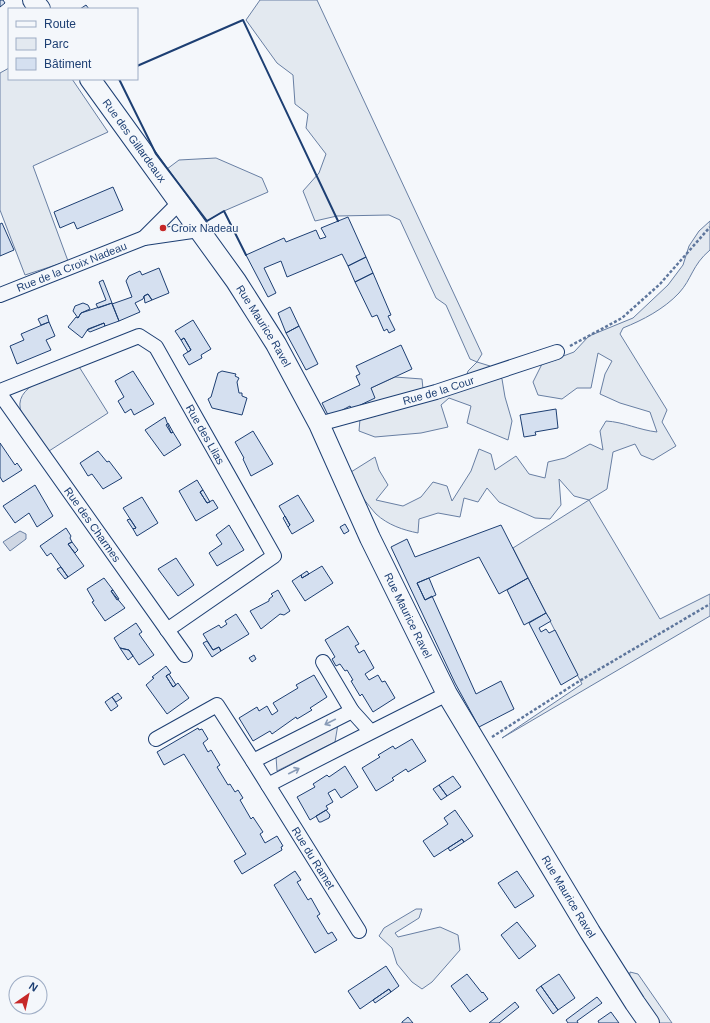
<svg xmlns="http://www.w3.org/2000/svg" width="710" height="1023" font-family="Arial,sans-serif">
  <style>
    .green { fill: #e3e9f0; stroke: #687fa3 }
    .parking { fill: #e3e8f0; stroke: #687fa3 }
    .water { fill: #cfd7e4; stroke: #687fa3 }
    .building { fill: #d5e0f0; stroke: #1d3f73 }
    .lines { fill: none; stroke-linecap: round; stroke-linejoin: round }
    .street-casing { stroke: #1d3f73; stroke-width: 16 }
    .secondary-casing { stroke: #1d3f73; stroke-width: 22 }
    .path { stroke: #5e769c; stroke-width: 2.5; stroke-dasharray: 3 2; stroke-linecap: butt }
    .street { stroke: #f4f7fb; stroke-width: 14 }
    .secondary { stroke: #f4f7fb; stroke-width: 20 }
    .wall { stroke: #1d3f73; stroke-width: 2 }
    .oneway { stroke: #889bb7 }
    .poi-dot { fill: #c62828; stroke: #f4f7fb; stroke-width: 1.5 }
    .labels { text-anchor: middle; stroke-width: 3; stroke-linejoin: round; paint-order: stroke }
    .street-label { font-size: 11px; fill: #1d3f73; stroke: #f4f7fb }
    .poi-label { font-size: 11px; fill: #1d3f73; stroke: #f4f7fb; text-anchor: start }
  </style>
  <rect width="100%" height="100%" fill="#f4f7fb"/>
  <path class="green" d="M260,0H317L482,354L477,362L490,366L502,379L505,397L512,421L508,440L467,423L471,406L449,398L441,405L448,427L421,433L375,437L359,431L360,419L371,388L395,377L422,379L423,389L464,383L468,371L477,362L470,359L446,305L436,298L400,220L389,215L337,216L315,221L303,191L319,173L326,154L306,128L308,114L295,104L293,75L277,63L246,20Z
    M9,68V79H72L108,132L33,166L68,261L25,275L0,210V73Z
    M216,158L262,178L268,192L224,211L207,221L167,169L179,160Z
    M710,221V250C692,265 692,279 679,293C664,309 643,320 623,328L620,334L667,410L662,422L676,446L653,460L641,455L635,444L613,452L607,489L589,500L660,619L710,594V616L502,738L582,684L513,548L589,500L574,496L559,479L561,505L550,519L535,518L499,502L487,488L478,502L464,498L460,517L438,513L419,519L418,533C403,530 388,525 376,514C367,504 362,495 351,487V472L375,457L379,470L388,485L376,500L403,506L421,497L433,482L447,486L452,501L471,471L479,449L491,454L495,470L516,456L529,474L545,478L548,462L565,458L590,444L603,450L600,431L606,421C624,422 639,430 657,432L650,412L620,403L600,394L605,374L612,361L598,353L591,388H577L562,399L538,395L533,382L542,364L574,352L589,336L633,318L668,285L683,265L689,246L699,231Z
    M78,365L108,413L49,451C41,440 28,427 22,414C9,385 58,374 78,365Z
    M416,909H422L419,918L395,933L398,937L440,927L458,935L460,950L432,982L422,989L412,982L397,964L392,948L379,936L384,928Z
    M630,972L638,974L672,1023H656L629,980Z"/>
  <path class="parking" d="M338,724L335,742L277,771L276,756Z"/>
  <path class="water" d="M20,531L26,534V539L10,551L3,542Z"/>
  <path class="building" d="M0,0H3L5,3L0,7Z
    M86,5L89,9H80Z
    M113,187L123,210L77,229L74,222L60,228L54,212Z
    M348,217L366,257L348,266L342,254L287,277L281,261L264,268L276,293L268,297L246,255L284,238L286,242L316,230L320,239L326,237L321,228Z
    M2,223L14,250L0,256V224Z
    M366,257L373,273L355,282L348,266Z
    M159,268L169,293L152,300L148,294L144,296L143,299L135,303L140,312L119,321L112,304L132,297L126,281L129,276L140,271L142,275Z
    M373,273L391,315L388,316L395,330L389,333L387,329L384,331L377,315L372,317L355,282Z
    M103,280L112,303L98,308L96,304L106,300L99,282Z
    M148,294L152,300L145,303L144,296Z
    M83,303L88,305L90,309L81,313L78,318L73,311L75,306Z
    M112,303L119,321L105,326L104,323L88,329L82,338L68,327L76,317L78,318L81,313Z
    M290,307L299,326L286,333L278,313Z
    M47,315L49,322L41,325L38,319Z
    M193,320L211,349L201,355L202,358L189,365L183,355L191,350L184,338L181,340L175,331Z
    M49,322L55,336L46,340L51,350L17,364L10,346L24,340L21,334Z
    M104,323L105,326L90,332L87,330Z
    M299,326L318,364L306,370L286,333Z
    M184,338L191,350L188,352L181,340Z
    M401,345L412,369L371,388L375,398L352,409L350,406L329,417L322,403L360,385L356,376L360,374L356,366Z
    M133,371L154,404L134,415L131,409L125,413L118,401L124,397L115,381Z
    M222,371L236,374L235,376L239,378L237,382L239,393H242V396L247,398L242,415L212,408L208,399L211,397L218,373Z
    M556,409L558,428L535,432L536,435L524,437L520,415Z
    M165,417L171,433L173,432L181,445L164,456L145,430Z
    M168,423L173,432L171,433L166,425Z
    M253,431L273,464L251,476L243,459L244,458L235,442Z
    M0,443L15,465L17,463L22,470L3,482L0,477Z
    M98,451L107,462L109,461L122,478L103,489L92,474L88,476L80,463Z
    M197,480L203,490L200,492L207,503L213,500L218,508L196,521L179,491Z
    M35,485L53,516L37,527L29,513L15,523L3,506Z
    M203,490L210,502L207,503L200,492Z
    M298,495L314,521L292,534L288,527L290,525L279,506Z
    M142,497L158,523L137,536L133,529L136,528L123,508Z
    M285,516L290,525L288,527L283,518Z
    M130,519L136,528L133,529L127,520Z
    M345,524L349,531L344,534L340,527Z
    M229,525L244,550L217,566L209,553L222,544L216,535Z
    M501,525L528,578L499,594L479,557L417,583L425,600L432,596L476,694L501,681L514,709L479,727L455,683L391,547L407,539L415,557Z
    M66,528L71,536L70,538L72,542L68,544L84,566L68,577L51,553L47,556L40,546Z
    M72,542L78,550L75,553L68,544Z
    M176,558L194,585L178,596L158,569Z
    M322,566L333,583L305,601L292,581L301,575L302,578Z
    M61,567L68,577L65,579L57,569Z
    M307,571L309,574L302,578L301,575Z
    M104,578L113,590L111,591L125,608L105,621L92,602L94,601L87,589Z
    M429,578L436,595L425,600L417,583Z
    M528,578L546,613L524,625L507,590Z
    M113,590L119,599L117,600L111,591Z
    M278,590L290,611L284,615L280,614L261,629L250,611L269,601V599L273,596L271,594Z
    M546,613L551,621L539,628L541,632L546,629L549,633L555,630L578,675L561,685L529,623Z
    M236,614L249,634L221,651L219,647L213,650L203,634L219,625L221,628L227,624L225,621Z
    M136,623L142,632L139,634L154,655L139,665L129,650L120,648L114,638Z
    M348,626L359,644L355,646L359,653L364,650L374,668L365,674L369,680L378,675L382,682L385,681L395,698L373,712L362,694L360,696L351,681L353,680L347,670L345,671L340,664L336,666L332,659L335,657L325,640Z
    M207,641L213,650L219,647L221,651L212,657L203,643Z
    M120,648L129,650L133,656L128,660Z
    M254,655L256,659L252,662L249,658Z
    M166,666L171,673L166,676L173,687L178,683L189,698L167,714L146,685L154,678L152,677Z
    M169,674L176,685L173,687L166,676Z
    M314,675L327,697L310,708L312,710L297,719L296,717L272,734L270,731L253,741L239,718L257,707L259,711L267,706L272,715L278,711L273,703L298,688L296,685Z
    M118,693L122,698L116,702L112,697Z
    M112,697L118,706L111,711L105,702Z
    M198,728L199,730L202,729L208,739L203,743L208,752L211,750L220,765L217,767L228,785L230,784L235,792L238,790L243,798L240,800L251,819L253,817L263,832L260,834L265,843L277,836L283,846L281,847L282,850L242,874L234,861L246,854L184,754L164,765L157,752Z
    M412,739L426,761L408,772L406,769L392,778L394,780L376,791L362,768L380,757L378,755L393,746L395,749Z
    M345,766L358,787L341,798L335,789L328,793L333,802L326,806L328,809L310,820L297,797L315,787L313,784L327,775L329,777Z
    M453,776L461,787L447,796L439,785Z
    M439,785L447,796L441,800L433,789Z
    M326,810L330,815L329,818L321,822H319L316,816Z
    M455,810L473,836L464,842L462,839L434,857L423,841L448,824L444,818Z
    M462,839L464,842L450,851L448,848Z
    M295,871L301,880L297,882L308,900L311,898L320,914L317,916L328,934L332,932L337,940L315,953L274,885Z
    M517,871L534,896L515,908L498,883Z
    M517,922L536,946L519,959L501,935Z
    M386,966L399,986L391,992L389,989L360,1009L348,991Z
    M467,974L482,993L483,992L488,999L470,1012L451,986Z
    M559,974L575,998L558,1010L541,986Z
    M541,986L558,1010L553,1014L536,990Z
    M389,989L391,992L375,1003L373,1000Z
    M597,997L602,1003L577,1021L578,1023H568L566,1020Z
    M515,1002L519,1007L499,1023H489Z
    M611,1012L619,1023H599L598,1021Z
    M408,1017L413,1023H402V1022Z"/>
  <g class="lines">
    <defs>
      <g id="street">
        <path d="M179,203L144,238L199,230"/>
        <path id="s1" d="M0,295L144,238"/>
        <path id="s2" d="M0,391L139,336L156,347L274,556L167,630"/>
        <path id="s3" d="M0,394L185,655"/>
        <path id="s4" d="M319,424L436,392L557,352"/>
        <path d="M323,662L352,711"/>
        <path d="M371,732L352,711L253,761L268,785C327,754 387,724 447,694"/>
        <path d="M156,739L217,705L253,761"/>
        <path id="s5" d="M268,785L359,931"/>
      </g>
      <g id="secondary">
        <path d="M33,0L40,9"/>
        <path id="s6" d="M90,79L236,281L276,344L319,424L370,538L447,694L590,932L635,1003L649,1023"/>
      </g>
    </defs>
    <use href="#street" class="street-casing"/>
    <use href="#secondary" class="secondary-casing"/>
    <path class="path" d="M570,346L622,318L660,284L710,227
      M492,737L581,680L710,604"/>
    <use href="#street" class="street"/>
    <use href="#secondary" class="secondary"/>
    <path class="wall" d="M137,66L243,20L338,221
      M119,79L156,154L207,221L224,211L246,255"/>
  </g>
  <defs><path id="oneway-shaft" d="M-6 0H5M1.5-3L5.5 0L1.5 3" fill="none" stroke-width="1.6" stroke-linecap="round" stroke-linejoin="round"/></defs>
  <g class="oneway">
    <use href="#oneway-shaft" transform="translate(330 722) rotate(153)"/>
    <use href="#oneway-shaft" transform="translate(294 771) rotate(-27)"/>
  </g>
  <circle class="poi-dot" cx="163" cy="228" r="4"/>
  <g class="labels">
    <g class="street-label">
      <text dy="4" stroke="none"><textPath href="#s6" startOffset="76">Rue des Gillardeaux</textPath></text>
      <text dy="4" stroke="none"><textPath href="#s1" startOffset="77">Rue de la Croix Nadeau</textPath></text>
      <text dy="4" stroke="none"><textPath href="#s6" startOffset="302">Rue Maurice Ravel</textPath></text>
      <text dy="4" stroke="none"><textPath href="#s4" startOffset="124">Rue de la Cour</textPath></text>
      <text dy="4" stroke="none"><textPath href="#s2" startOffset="270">Rue des Lilas</textPath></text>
      <text dy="4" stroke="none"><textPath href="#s3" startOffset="160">Rue des Charmes</textPath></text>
      <text dy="4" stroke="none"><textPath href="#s6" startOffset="626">Rue Maurice Ravel</textPath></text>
      <text dy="4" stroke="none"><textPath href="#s5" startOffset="86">Rue du Ramet</textPath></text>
      <text dy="4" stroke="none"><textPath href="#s6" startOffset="950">Rue Maurice Ravel</textPath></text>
    </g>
    <g class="poi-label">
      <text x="171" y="232">Croix Nadeau</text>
    </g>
  </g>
  <rect x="8" y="8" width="130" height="72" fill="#f4f7fb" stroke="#9eadc5"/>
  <rect x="16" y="21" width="20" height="6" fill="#f4f7fb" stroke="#9eadc5"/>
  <text x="44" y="28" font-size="12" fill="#1d3f73">Route</text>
  <rect x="16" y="38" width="20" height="12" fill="#e3e9f0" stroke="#9eadc5"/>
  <text x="44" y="48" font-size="12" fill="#1d3f73">Parc</text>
  <rect x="16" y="58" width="20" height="12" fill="#d5e0f0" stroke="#9eadc5"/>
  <text x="44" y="68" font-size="12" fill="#1d3f73">Bâtiment</text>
  <g transform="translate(28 995) rotate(34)"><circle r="19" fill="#f4f7fb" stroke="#9eadc5"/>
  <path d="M0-3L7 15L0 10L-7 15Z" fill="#c62828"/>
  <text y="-6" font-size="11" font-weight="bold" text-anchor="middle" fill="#1d3f73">N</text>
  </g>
</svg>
